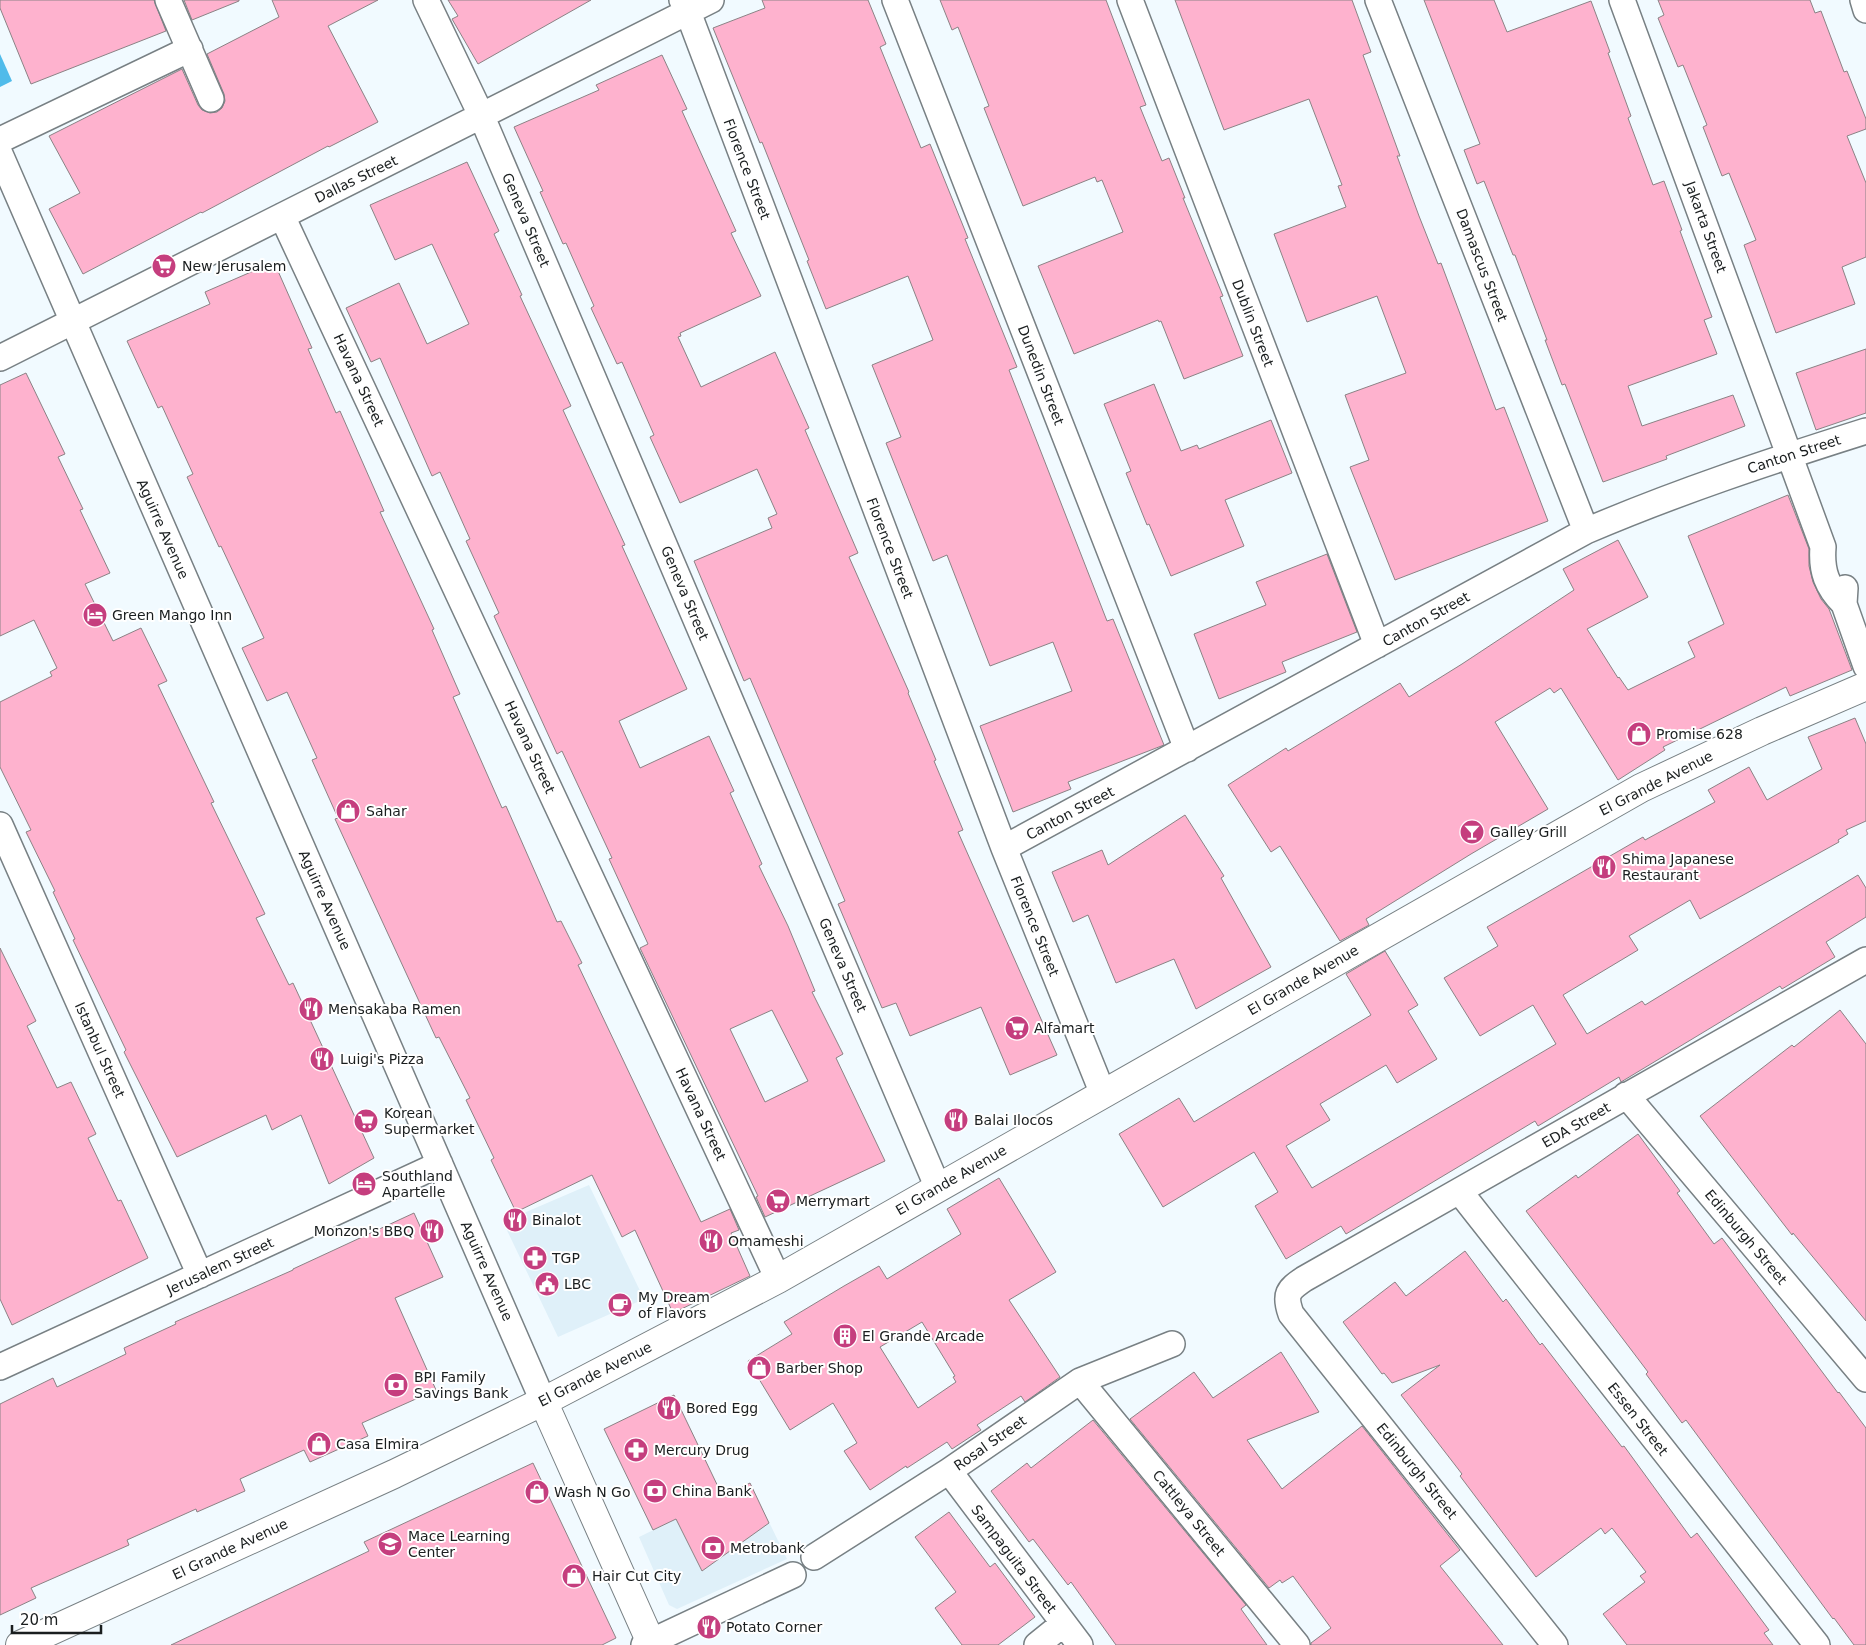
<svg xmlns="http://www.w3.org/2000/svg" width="1866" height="1645" font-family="'DejaVu Sans',sans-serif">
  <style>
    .built { fill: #dff0f9 }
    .water { fill: #50bbea }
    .building { fill: #feb2ce; stroke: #8b8285; fill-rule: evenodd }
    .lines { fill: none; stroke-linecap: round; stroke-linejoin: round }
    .minor-casing { stroke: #788084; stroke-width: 28 }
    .tertiary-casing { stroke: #788084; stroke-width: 30 }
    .minor { stroke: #fff; stroke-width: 25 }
    .tertiary { stroke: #fff; stroke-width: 28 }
    .labels { text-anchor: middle; stroke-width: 4; stroke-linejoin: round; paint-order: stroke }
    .street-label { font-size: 14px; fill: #1a1e1f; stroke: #fff }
    .poi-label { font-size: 14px; fill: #1a1e1f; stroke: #fff; text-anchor: start }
  </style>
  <rect width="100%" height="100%" fill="#f1faff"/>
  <path class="built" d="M589,1185L644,1299L558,1337L503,1222Z
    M750,1483L787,1559L677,1609L669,1605L639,1537Z"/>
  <path class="water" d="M0,54L12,81L0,87Z"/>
  <path class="building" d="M0,0H154L166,31L31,84L0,8Z
    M184,0H239V1L192,20Z
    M272,0H378L328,26L378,122L329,147L328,146L202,213L201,212L83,274L49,209L80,193L49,136L182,69L198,105L202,110L210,113L217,112L222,108L225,101L224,94L207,54L279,17Z
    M448,0H591L478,64L452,19L458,16Z
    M762,0H868L886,44L880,47L921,148L930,144L968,238L965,239L1017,367L1009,370L1107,621L1113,619L1164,745L1068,782L1071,789L1013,812L980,726L1072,691L1053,642L990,666L947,555L933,561L886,443L901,437L872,365L933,340L908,276L826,309L807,261L809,260L762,142L760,143L713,28L765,8Z
    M940,0H1106L1146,105L1140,107L1162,161L1169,158L1185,198H1183L1223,296L1220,297L1243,356L1184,379L1161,321L1159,322L1158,320L1074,354L1038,266L1123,232L1102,180L1097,182L1095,177L1023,206L984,108L989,106L958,27L952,30Z
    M1175,0H1352L1371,52L1363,55L1400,156H1397L1419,216L1438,264L1441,263L1496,410L1504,407L1548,521L1395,580L1350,467L1369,460L1345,395L1406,373L1377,296L1307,322L1274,234L1346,207L1338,186L1342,185L1309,99L1224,130Z
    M1424,0H1494L1507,32L1591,1L1610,52L1608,53L1631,116L1628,118L1653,185L1664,181L1682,230L1680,231L1712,317L1704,320L1717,354L1628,386L1642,426L1733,395L1745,426L1666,456L1667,459L1603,482L1565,384L1562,385L1545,340H1547L1515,255H1513L1484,181L1477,184L1464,150L1480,144Z
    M1658,0H1810L1815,13L1821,11L1844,72L1847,71L1866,119V129L1847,136L1866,183V257L1842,267L1855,304L1776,333L1744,245L1756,240L1729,173L1722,176L1703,127L1707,125L1683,65L1678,67L1658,18L1664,15Z
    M662,55L687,109L682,111L736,231L731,233L761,296L680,333L681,336L678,337L701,387L775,352L809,428L805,430L858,553L849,557L909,692L908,693L936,760L934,761L963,830L958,832L1057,1055L1010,1075L981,1007L910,1036L896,1003L882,1008L838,904L845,901L750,678L744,681L694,561L772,528L768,518L777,514L757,469L680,503L650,437L654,435L622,362L617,364L591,308L594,306L566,243L563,244L540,192L543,191L514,127L599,90L596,85Z
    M467,162L499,231L494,234L522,295L520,296L571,406L563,410L625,545L622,546L687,689L619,721L640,768L709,736L734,791L730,793L762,864L759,866L788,926L815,991L812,992L843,1054L836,1058L885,1161L765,1217L756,1197L758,1196L640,948L648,944L609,859L612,858L562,751L557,754L494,616L499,613L466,541L470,539L440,472L432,476L380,358L371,362L346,308L399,283L427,344L469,324L432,244L395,260L370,205ZM772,1010L808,1081L765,1102L730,1029Z
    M274,262L312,348L308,349L336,413L340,411L384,511L380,512L434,629L432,630L460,694L453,697L502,808L506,806L557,922L561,921L582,963L578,965L663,1144L701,1222L730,1209L739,1230L731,1233L750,1276L673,1313L635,1230L622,1237L592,1175L516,1212L491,1160L494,1158L466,1100L470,1098L439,1037L436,1038L335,819L338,818L312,760L317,758L287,692L267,701L242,648L264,638L221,546L219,547L187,477L193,474L162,406L158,408L127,341L210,304L205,292Z
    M1866,349V413L1816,430L1796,373Z
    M26,373L65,454L58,457L83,509L80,510L110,573L85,584L113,641L141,628L167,681L158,685L214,802L211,803L265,914L256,918L289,985L293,983L374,1158L329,1184L301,1115L272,1130L266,1115L177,1157L124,1052L126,1050L73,940L75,939L53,892L55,891L26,832L31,830L0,767V702L52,676L50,672L57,668L34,620L0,636V385Z
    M1154,384L1181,451L1197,445L1199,449L1271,420L1292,473L1225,500L1244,546L1171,576L1149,524L1147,525L1126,473L1131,471L1104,404Z
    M1788,495L1809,549V566L1813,582L1821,599L1829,609L1852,670L1790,696L1786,687L1663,747L1665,750L1618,780L1561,688L1554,693L1550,688L1495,722L1548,809L1471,854L1366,919L1369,925L1340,941L1280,846L1271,852L1228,785L1286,748L1288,751L1400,683L1409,697L1462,664L1574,590L1563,569L1618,540L1648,597L1587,629L1618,678L1619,677L1628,690L1695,657L1688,642L1724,624L1688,536Z
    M1327,554L1357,632L1282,662L1286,672L1219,699L1194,634L1266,605L1256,582Z
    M1855,718L1866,744V821L1846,830L1848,834L1838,840L1839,842L1700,919L1690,900L1629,936L1638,950L1563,995L1587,1034L1642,1001L1645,1005L1858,875L1866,888V917L1826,942L1835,957L1782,989L1780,986L1621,1082L1619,1077L1538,1126L1535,1121L1346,1234L1341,1226L1286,1259L1255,1206L1278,1192L1254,1152L1163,1207L1119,1134L1179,1098L1194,1122L1371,1015L1346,974L1385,951L1418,1005L1408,1011L1437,1059L1397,1083L1386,1065L1320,1104L1330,1120L1286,1146L1312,1188L1556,1044L1533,1005L1480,1036L1444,978L1498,946L1487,927L1643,837L1645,840L1715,802L1708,790L1749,767L1767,800L1822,769L1808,737Z
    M1185,815L1224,876L1221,878L1271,967L1196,1009L1174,959L1116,983L1088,915L1073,922L1052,872L1102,850L1108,865Z
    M0,948L36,1021L27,1026L57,1088L71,1082L96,1134L88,1138L118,1201L121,1200L148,1258L12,1325L0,1299Z
    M1840,1010L1866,1044V1321L1793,1233L1792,1235L1700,1116L1792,1045L1794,1047Z
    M1638,1134L1680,1191L1677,1193L1714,1244L1722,1238L1838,1393L1839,1392L1866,1428V1645H1854L1834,1618L1833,1619L1686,1420L1682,1423L1646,1374L1648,1372L1526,1211L1576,1175L1578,1178Z
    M999,1178L1056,1272L1009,1300L1060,1377L1025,1402L1021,1396L977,1425L981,1430L952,1449L947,1442L907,1468L906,1466L870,1490L844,1451L857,1443L833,1403L790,1430L748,1361L792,1334L784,1322L844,1286L879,1266L887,1279L961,1234L947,1209ZM922,1322L955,1376L953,1377L956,1382L918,1408L880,1347Z
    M414,1213L443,1277L395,1298L436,1390L362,1423L368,1436L310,1462L304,1450L240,1479L245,1491L197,1512L196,1509L127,1540L129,1545L31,1588L36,1598L0,1615V1404L53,1378L57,1387L126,1354L124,1348L176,1324L175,1322L293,1270V1269Z
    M1465,1251L1503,1302L1506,1299L1540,1345L1542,1343L1622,1447L1624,1446L1691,1538L1697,1533L1769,1630L1764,1633L1773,1645H1627L1603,1614L1645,1582L1640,1576L1646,1572L1612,1528L1605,1534L1601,1528L1536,1577L1460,1476L1462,1474L1401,1395L1440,1365L1392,1383L1384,1373L1382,1374L1343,1322L1395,1282L1406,1296Z
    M1281,1352L1319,1412L1247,1440L1282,1489L1362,1426L1460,1550L1440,1566L1503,1645H1311V1643L1331,1628L1293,1576L1282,1583L1280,1580L1269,1588L1130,1419L1194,1372L1213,1398Z
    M674,1395L723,1497L750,1483L769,1523L702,1571L676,1519L653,1530L604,1429Z
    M1093,1420L1246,1605L1241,1609L1267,1645H1116L1071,1582L1068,1585L1033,1539L1029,1542L991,1491L1027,1463L1031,1468Z
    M533,1463L616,1638L602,1645H171L369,1551L364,1542Z
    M949,1512L990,1567L995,1563L1035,1617L998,1645H962L935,1608L956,1592L915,1537Z"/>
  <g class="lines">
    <defs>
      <path id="minor" d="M168,0L211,99
        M426,0L482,117L938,1188
        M682,0L688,12L1004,848L1103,1094
        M895,0L1187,749
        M1130,0L1377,645
        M1378,0L1586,531
        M1622,0L1823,547C1821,571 1827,587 1844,604
        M1863,0L1866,10
        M0,140L190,49
        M0,154L543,1401
        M282,216L778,1279
        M0,358L711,0
        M1845,588L1844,604L1866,666
        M0,825L200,1275
        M1004,848L1586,531C1677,492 1771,461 1866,431
        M1626,1095L1866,1379
        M1460,1192L1817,1645
        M0,1367L440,1164
        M1080,1381L1297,1645
        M949,1471L1080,1645
        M814,1557L949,1471L1080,1381L1172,1344
        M644,1645L793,1575
        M1037,1645L1063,1624
        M1555,1645L1291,1314C1284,1294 1288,1290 1304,1279L1866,960"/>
      <path id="tertiary" d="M543,1401L652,1645
        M20,1645L394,1474L554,1396L778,1279L1641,788L1762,731L1866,686"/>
    </defs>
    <use href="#minor" class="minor-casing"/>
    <use href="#tertiary" class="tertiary-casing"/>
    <use href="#minor" class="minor"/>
    <use href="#tertiary" class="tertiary"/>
  </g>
  <defs>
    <symbol id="supermarket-disc" viewBox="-11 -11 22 22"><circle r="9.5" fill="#c53e7e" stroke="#fff"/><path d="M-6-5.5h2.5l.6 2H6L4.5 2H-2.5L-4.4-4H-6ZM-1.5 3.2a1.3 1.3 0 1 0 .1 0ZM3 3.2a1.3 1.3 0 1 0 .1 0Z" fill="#fff"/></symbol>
    <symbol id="hotel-disc" viewBox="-11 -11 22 22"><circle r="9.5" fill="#c53e7e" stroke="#fff"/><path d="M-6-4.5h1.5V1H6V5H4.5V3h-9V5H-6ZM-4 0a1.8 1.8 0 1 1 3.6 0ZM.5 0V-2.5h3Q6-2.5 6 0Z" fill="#fff"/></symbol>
    <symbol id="shop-disc" viewBox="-11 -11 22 22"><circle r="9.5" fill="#c53e7e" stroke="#fff"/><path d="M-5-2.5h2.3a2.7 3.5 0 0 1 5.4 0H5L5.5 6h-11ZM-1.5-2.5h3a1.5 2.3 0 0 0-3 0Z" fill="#fff"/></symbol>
    <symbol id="bar-disc" viewBox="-11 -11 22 22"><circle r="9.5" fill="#c53e7e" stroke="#fff"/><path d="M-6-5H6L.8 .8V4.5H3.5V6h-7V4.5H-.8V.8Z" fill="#fff"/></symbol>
    <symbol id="restaurant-disc" viewBox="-11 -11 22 22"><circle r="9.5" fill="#c53e7e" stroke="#fff"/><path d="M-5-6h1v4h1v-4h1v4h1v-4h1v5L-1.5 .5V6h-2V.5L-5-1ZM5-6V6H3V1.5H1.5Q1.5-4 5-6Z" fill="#fff"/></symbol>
    <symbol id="pharmacy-disc" viewBox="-11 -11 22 22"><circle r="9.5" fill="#c53e7e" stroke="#fff"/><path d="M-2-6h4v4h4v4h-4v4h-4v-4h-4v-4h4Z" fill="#fff"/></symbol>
    <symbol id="civic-disc" viewBox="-11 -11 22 22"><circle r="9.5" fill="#c53e7e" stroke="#fff"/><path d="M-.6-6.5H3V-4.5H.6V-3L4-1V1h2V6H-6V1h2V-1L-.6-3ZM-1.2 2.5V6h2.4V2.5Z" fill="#fff"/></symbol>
    <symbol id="cafe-disc" viewBox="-11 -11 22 22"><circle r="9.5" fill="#c53e7e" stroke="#fff"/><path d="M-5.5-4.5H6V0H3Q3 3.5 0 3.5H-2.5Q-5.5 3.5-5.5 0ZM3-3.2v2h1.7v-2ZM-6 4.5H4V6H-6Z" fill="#fff"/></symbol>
    <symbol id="building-disc" viewBox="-11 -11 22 22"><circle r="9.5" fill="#c53e7e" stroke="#fff"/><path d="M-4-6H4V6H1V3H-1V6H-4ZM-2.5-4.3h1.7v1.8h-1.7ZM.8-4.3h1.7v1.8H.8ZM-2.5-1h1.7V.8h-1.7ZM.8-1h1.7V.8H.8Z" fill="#fff"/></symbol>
    <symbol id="bank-disc" viewBox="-11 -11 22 22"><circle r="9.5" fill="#c53e7e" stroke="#fff"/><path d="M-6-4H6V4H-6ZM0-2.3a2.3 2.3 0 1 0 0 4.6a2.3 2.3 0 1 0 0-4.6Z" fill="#fff"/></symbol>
    <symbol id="school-disc" viewBox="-11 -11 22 22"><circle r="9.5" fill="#c53e7e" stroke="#fff"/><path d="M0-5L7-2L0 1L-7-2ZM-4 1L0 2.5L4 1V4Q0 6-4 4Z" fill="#fff"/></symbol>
  </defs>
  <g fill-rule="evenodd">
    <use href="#supermarket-disc" x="150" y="252" width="28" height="28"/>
    <use href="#hotel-disc" x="81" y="601" width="28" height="28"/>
    <use href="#shop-disc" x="1625" y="720" width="28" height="28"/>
    <use href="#shop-disc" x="334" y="797" width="28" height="28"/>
    <use href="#bar-disc" x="1458" y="818" width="28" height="28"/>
    <use href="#restaurant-disc" x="1590" y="853" width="28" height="28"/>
    <use href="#restaurant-disc" x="297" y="995" width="28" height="28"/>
    <use href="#supermarket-disc" x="1003" y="1014" width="28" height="28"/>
    <use href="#restaurant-disc" x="308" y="1045" width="28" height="28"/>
    <use href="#restaurant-disc" x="942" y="1106" width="28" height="28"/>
    <use href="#supermarket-disc" x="352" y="1107" width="28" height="28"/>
    <use href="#hotel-disc" x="350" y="1170" width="28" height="28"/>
    <use href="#supermarket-disc" x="764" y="1187" width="28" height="28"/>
    <use href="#restaurant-disc" x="501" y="1206" width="28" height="28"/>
    <use href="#restaurant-disc" x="418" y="1217" width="28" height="28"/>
    <use href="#restaurant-disc" x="697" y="1227" width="28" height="28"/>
    <use href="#pharmacy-disc" x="521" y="1244" width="28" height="28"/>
    <use href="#civic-disc" x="533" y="1270" width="28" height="28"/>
    <use href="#cafe-disc" x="606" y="1291" width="28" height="28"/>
    <use href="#building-disc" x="831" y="1322" width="28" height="28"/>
    <use href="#shop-disc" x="745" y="1354" width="28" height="28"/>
    <use href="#bank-disc" x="382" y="1371" width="28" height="28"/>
    <use href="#restaurant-disc" x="655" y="1394" width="28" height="28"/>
    <use href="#shop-disc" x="305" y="1430" width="28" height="28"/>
    <use href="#pharmacy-disc" x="622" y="1436" width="28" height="28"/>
    <use href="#bank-disc" x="641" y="1477" width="28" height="28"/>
    <use href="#shop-disc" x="523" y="1478" width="28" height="28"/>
    <use href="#school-disc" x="376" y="1530" width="28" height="28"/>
    <use href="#bank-disc" x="699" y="1534" width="28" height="28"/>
    <use href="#shop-disc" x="560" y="1562" width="28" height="28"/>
    <use href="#restaurant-disc" x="695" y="1613" width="28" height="28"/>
  </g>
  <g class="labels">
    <g class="street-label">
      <text transform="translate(747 169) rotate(69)" y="5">Florence Street</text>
      <text transform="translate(356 179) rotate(-26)" y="5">Dallas Street</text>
      <text transform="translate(526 220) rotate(67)" y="5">Geneva Street</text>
      <text transform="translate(1706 227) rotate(70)" y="5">Jakarta Street</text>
      <text transform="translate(1482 265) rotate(69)" y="5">Damascus Street</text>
      <text transform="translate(1253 323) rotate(69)" y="5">Dublin Street</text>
      <text transform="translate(1041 375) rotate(69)" y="5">Dunedin Street</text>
      <text transform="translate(359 380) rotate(65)" y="5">Havana Street</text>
      <text transform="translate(1794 454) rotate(-18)" y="5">Canton Street</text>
      <text transform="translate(163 529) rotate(66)" y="5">Aguirre Avenue</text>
      <text transform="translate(890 548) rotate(69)" y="5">Florence Street</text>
      <text transform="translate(685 593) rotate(67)" y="5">Geneva Street</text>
      <text transform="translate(1426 619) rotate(-29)" y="5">Canton Street</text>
      <text transform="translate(530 747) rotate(65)" y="5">Havana Street</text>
      <text transform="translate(1656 783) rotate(-27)" y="5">El Grande Avenue</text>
      <text transform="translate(1070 813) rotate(-28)" y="5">Canton Street</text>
      <text transform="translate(325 900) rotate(66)" y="5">Aguirre Avenue</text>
      <text transform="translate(1035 926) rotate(68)" y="5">Florence Street</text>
      <text transform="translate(843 965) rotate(67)" y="5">Geneva Street</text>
      <text transform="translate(1303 980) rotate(-30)" y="5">El Grande Avenue</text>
      <text transform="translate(100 1050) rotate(66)" y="5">Istanbul Street</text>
      <text transform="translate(701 1114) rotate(65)" y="5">Havana Street</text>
      <text transform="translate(1576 1125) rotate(-30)" y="5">EDA Street</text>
      <text transform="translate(951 1180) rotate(-30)" y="5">El Grande Avenue</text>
      <text transform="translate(1746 1237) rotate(50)" y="5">Edinburgh Street</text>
      <text transform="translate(220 1266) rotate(-25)" y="5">Jerusalem Street</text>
      <text transform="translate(487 1271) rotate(66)" y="5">Aguirre Avenue</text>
      <text transform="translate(595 1374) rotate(-27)" y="5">El Grande Avenue</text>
      <text transform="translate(1638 1419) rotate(52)" y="5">Essen Street</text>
      <text transform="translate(990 1443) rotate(-35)" y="5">Rosal Street</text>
      <text transform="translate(1417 1471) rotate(51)" y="5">Edinburgh Street</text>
      <text transform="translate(1189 1513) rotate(51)" y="5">Cattleya Street</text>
      <text transform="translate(230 1549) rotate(-25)" y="5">El Grande Avenue</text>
      <text transform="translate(1014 1559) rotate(53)" y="5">Sampaguita Street</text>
    </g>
    <g class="poi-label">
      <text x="182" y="271">New Jerusalem</text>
      <text x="112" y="620">Green Mango Inn</text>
      <text x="1656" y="739">Promise 628</text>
      <text x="366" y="816">Sahar</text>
      <text x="1490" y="837">Galley Grill</text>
      <text x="1622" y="864">Shima Japanese<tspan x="1622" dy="16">Restaurant</tspan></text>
      <text x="328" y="1014">Mensakaba Ramen</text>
      <text x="1034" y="1033">Alfamart</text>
      <text x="340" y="1064">Luigi's Pizza</text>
      <text x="384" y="1118">Korean<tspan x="384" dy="16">Supermarket</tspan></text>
      <text x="974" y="1125">Balai Ilocos</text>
      <text x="382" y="1181">Southland<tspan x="382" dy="16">Apartelle</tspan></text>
      <text x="796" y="1206">Merrymart</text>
      <text x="532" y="1225">Binalot</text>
      <text x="414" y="1236" text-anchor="end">Monzon's BBQ</text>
      <text x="728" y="1246">Omameshi</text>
      <text x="552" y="1263">TGP</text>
      <text x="564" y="1289">LBC</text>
      <text x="638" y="1302">My Dream<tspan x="638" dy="16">of Flavors</tspan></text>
      <text x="862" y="1341">El Grande Arcade</text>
      <text x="776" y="1373">Barber Shop</text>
      <text x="414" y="1382">BPI Family<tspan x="414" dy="16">Savings Bank</tspan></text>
      <text x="686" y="1413">Bored Egg</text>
      <text x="336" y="1449">Casa Elmira</text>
      <text x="654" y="1455">Mercury Drug</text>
      <text x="672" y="1496">China Bank</text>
      <text x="554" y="1497">Wash N Go</text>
      <text x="408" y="1541">Mace Learning<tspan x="408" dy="16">Center</tspan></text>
      <text x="730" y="1553">Metrobank</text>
      <text x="592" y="1581">Hair Cut City</text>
      <text x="726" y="1632">Potato Corner</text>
    </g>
  </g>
  <path d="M12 1625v8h89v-8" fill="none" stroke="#1a1e1f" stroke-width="2.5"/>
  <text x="20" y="1625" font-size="15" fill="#1a1e1f" stroke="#ffffff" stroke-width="4" paint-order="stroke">20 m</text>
</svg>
